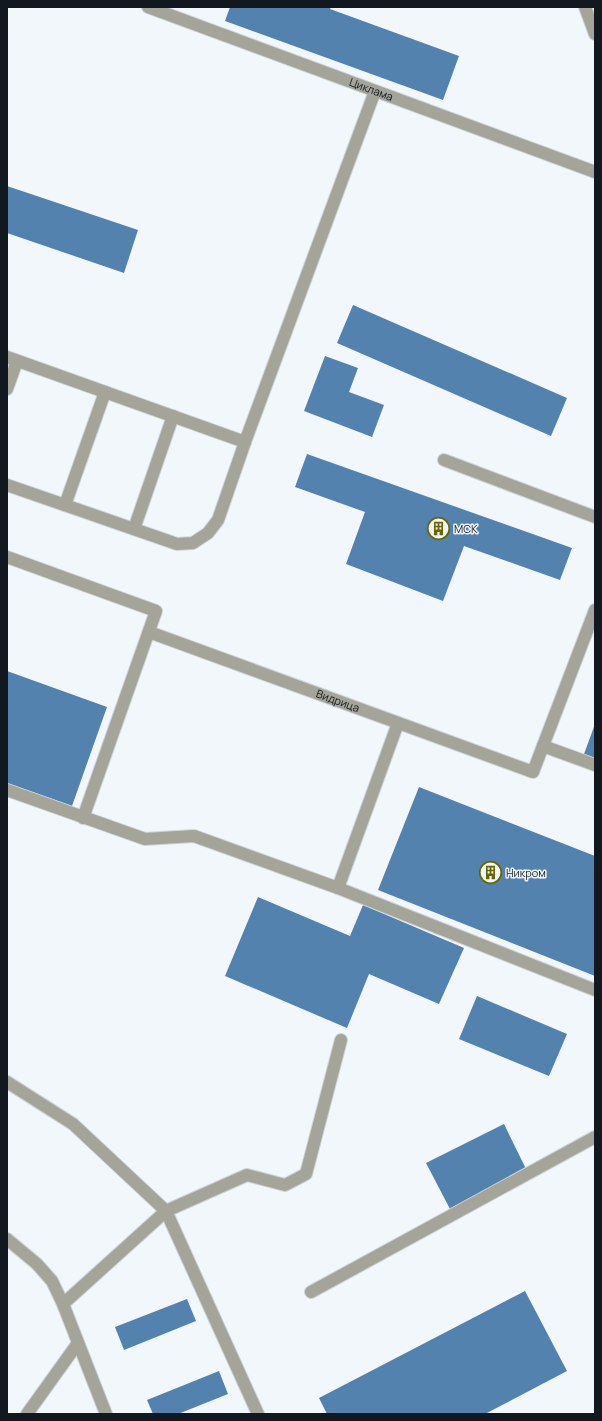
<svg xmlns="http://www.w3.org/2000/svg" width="602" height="1421" font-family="Manrope,sans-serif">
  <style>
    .building { fill: #5382af }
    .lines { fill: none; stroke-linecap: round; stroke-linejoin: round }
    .minor-casing { stroke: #ced3d8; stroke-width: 14 }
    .minor { stroke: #a4a499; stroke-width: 12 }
    .labels { text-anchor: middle; stroke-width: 3; stroke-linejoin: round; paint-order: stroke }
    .street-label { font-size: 11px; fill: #111820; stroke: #f2f7fb }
    .poi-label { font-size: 11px; fill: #111820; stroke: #f2f7fb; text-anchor: start }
  </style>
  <rect width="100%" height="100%" fill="#f2f7fb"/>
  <path class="building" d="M230,7H331L330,9L459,56L443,100L225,21Z
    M7,186L138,230L124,273L7,233Z
    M353,305L567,398L551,436L337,343Z
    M325,356L358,368L349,392L384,405L372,437L304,411Z
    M307,454L572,548L560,580L464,546L443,601L346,564L365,512L295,487Z
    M7,671L107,707L72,806L7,783Z
    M595,724V758L584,754Z
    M419,787L595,856V976L378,890Z
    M258,897L350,936L363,905L464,948L439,1004L369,974L347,1028L225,976Z
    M477,996L567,1034L549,1076L459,1039Z
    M504,1124L527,1171L450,1209L426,1163Z
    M525,1291L567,1371L485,1414H327L319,1398Z
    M187,1299L196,1321L124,1350L115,1327Z
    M219,1371L228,1394L178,1414H153L147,1400Z"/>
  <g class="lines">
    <defs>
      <g id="minor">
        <path id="s1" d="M148,7L595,172"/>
        <path d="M585,7L595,34"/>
        <path d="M7,357L245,442"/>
        <path d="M7,389L17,361"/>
        <path d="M444,460L595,517"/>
        <path d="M7,485L177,544L193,543L208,533L218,520L245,442L375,91"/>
        <path d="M65,505L105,392"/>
        <path d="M134,529L173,416"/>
        <path d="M7,557L156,611L83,818"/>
        <path id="s2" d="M149,632L533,772L595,610"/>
        <path d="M398,723L338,888L595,990"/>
        <path d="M543,746L595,765"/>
        <path d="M7,790L145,839L194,836L338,888"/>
        <path d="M7,1082L73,1124L166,1211L247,1175L285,1185L306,1174L341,1040"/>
        <path d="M7,1239L37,1264L52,1281L63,1304L106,1414"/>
        <path d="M311,1292L595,1137"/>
        <path d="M63,1304L166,1211L258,1414"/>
        <path d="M27,1414L78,1343"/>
      </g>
    </defs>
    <use href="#minor" class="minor-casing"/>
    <use href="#minor" class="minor"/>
  </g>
  <defs>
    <symbol id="building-ring" viewBox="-11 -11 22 22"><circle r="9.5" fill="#f2f7fb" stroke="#676803" stroke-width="1.5"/><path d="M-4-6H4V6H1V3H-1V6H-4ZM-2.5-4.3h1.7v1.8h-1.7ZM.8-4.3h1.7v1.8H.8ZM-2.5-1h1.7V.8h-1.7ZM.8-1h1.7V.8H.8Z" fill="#676803"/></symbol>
  </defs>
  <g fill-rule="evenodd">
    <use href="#building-ring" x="426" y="516" width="25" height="25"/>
    <use href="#building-ring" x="478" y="860" width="25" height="25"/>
  </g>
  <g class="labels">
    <g class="street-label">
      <text dy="4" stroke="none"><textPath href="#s1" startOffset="238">Циклама</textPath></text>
      <text dy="4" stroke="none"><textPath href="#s2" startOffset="201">Видрица</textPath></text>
    </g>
    <g class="poi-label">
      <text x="454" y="533">МСК</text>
      <text x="506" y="877">Никром</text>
    </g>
  </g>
  <rect width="602" height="1421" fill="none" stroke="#111820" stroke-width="16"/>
</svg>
